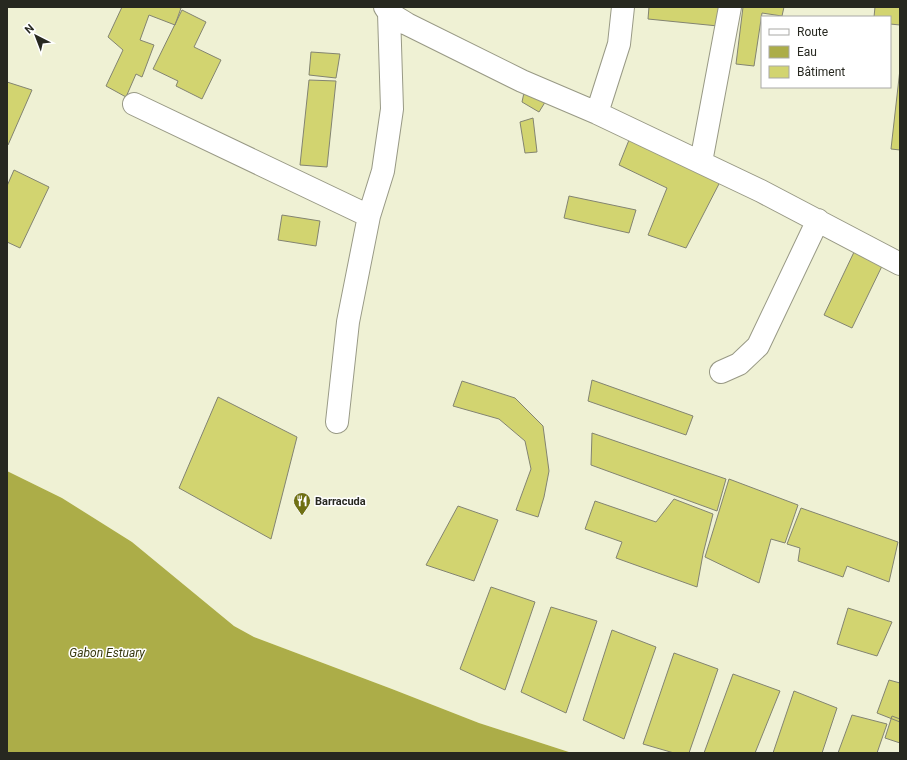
<svg xmlns="http://www.w3.org/2000/svg" width="907" height="760" font-family="Roboto,sans-serif">
  <style>
    .built { fill: #eff1d4; fill-rule: evenodd }
    .water { fill: #acad48 }
    .building { fill: #d2d470; stroke: #838471 }
    .lines { fill: none; stroke-linecap: round; stroke-linejoin: round }
    .minor-casing { stroke: #989985; stroke-width: 24 }
    .minor { stroke: #fff; stroke-width: 22 }
    .labels { text-anchor: middle; stroke-width: 3; stroke-linejoin: round; paint-order: stroke }
    .poi-label { font-size: 11px; font-weight: bold; fill: #272820; stroke: #fff; text-anchor: start }
    .water-label { font-size: 12px; font-style: italic; fill: #38390e; stroke: #fff }
  </style>
  <rect width="100%" height="100%" fill="#fbfce6"/>
  <path class="built" d="M7,7H900V753H572L479,723L392,689L254,637L234,626L132,542L62,498L7,471ZM762,17H890V87H762Z"/>
  <path class="water" d="M7,471L62,498L132,542L234,626L254,637L392,689L479,723L572,753H7Z"/>
  <path class="building" d="M122,7H177L181,8L175,25L149,15L140,40L154,45L142,77L136,74L126,97L106,86L123,50L108,37Z
    M649,7H720L718,26L648,19Z
    M743,7H784L782,16L762,13L754,66L736,64Z
    M875,7H900V25L890,24V17H874Z
    M182,10L206,22L194,47L221,60L202,99L176,86L178,81L153,69Z
    M311,52L340,54L336,78L309,75Z
    M900,69V150L891,149Z
    M309,80L336,81L327,167L300,165Z
    M7,82L32,90L8,145L7,144Z
    M525,88L547,99L539,112L522,102Z
    M533,118L537,152L525,153L520,122Z
    M631,135L721,180L686,248L648,235L667,188L619,165Z
    M14,170L49,187L20,248L7,242V186Z
    M569,196L636,210L629,233L564,218Z
    M282,215L320,221L316,246L278,240Z
    M855,250L883,264L852,328L824,315Z
    M592,380L693,416L686,435L588,401Z
    M462,381L515,398L543,426L549,471L544,497L538,517L516,510L531,469L525,441L499,419L453,406Z
    M218,397L297,437L271,539L179,488Z
    M592,433L726,479L717,511L591,465Z
    M729,479L798,505L785,543L771,539L759,583L705,557Z
    M674,499L713,514L703,554L697,587L616,558L622,542L585,529L595,501L656,522Z
    M458,506L498,520L474,581L426,565Z
    M801,508L898,542L889,582L847,566L843,577L798,561L800,548L787,544Z
    M491,587L535,602L505,690L460,669Z
    M551,607L597,621L566,713L521,692Z
    M848,608L892,622L877,656L837,644Z
    M612,630L656,647L624,739L583,720Z
    M674,653L718,669L689,753H674L643,744Z
    M733,674L780,691L755,753H704Z
    M889,680L900,683V722L877,713Z
    M794,691L837,708L822,753H773Z
    M852,715L887,724L877,753H838Z
    M892,716L900,719V743L885,738Z"/>
  <g class="lines">
    <defs>
      <path id="minor" d="M385,7L389,13L407,24L522,81L597,113L761,191L900,264
        M134,104L369,216
        M597,113L619,44L623,7
        M701,162L730,7
        M721,372L739,364L758,346L818,220
        M337,422L348,322L369,216L383,171L392,109L389,13"/>
    </defs>
    <use href="#minor" class="minor-casing"/>
    <use href="#minor" class="minor"/>
  </g>
  <defs>
    <symbol id="restaurant-pin" viewBox="-11 -11 22 30"><path d="M0 17L-7.5 6A9.5 9.5 0 1 1 7.5 6Z" fill="#6f7013" stroke="#fff"/><path d="M-5-6h1v4h1v-4h1v4h1v-4h1v5L-1.5 .5V6h-2V.5L-5-1ZM5-6V6H3V1.5H1.5Q1.5-4 5-6Z" fill="#fff"/></symbol>
  </defs>
  <g fill-rule="evenodd">
    <use href="#restaurant-pin" x="292" y="491" width="20" height="27"/>
  </g>
  <g class="labels">
    <g class="poi-label">
      <text x="315" y="505">Barracuda</text>
    </g>
    <g class="water-label">
      <text x="107" y="657">Gabon Estuary</text>
    </g>
  </g>
  <rect width="907" height="760" fill="none" stroke="#272820" stroke-width="16"/>
  <rect x="761" y="16" width="130" height="72" fill="#ffffff" stroke="#a9a9a6"/>
  <rect x="769" y="29" width="20" height="6" fill="#ffffff" stroke="#a9a9a6"/>
  <text x="797" y="36" font-size="12" fill="#272820">Route</text>
  <rect x="769" y="46" width="20" height="12" fill="#acad48" stroke="#a9a9a6"/>
  <text x="797" y="56" font-size="12" fill="#272820">Eau</text>
  <rect x="769" y="66" width="20" height="12" fill="#d2d470" stroke="#a9a9a6"/>
  <text x="797" y="76" font-size="12" fill="#272820">Bâtiment</text>
  <g transform="translate(36 36) rotate(318)" stroke="#ffffff" stroke-width="3" paint-order="stroke">
  <path d="M0-3L7 15L0 10L-7 15Z" fill="#272820"/>
  <text y="-6" font-size="11" font-weight="bold" text-anchor="middle" fill="#272820">N</text>
  </g>
</svg>
